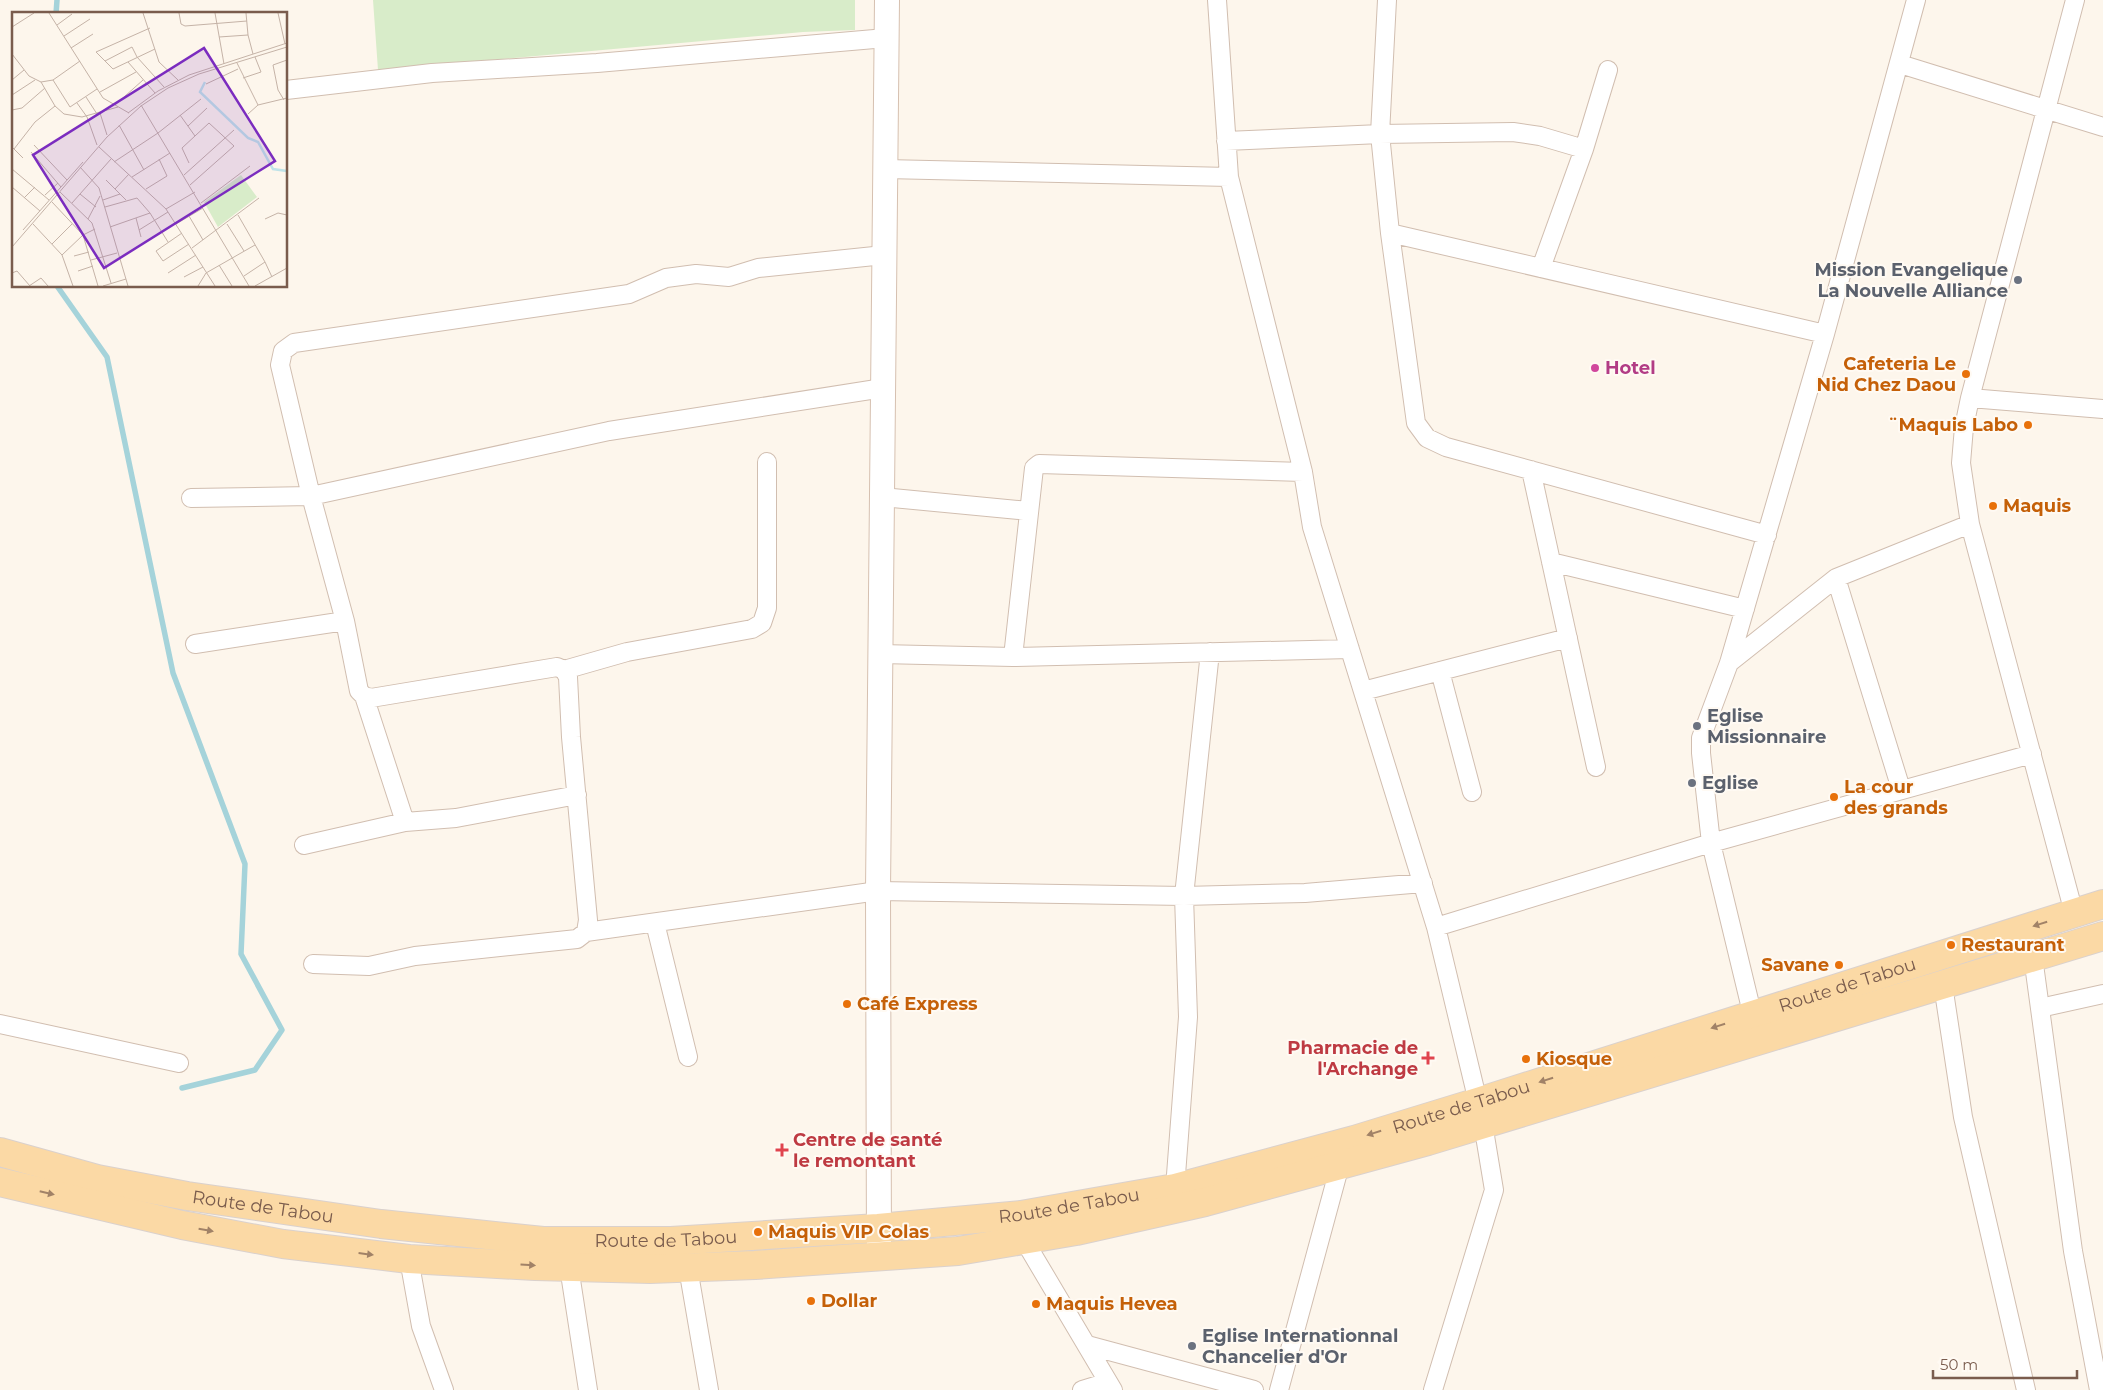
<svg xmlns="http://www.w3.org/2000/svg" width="2103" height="1390" font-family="Montserrat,sans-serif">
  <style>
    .green { fill: #d8ecc9 }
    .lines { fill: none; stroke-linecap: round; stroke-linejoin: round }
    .stream { stroke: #a5d3da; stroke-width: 5.5 }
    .street-casing { stroke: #d1beb0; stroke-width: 20 }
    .secondary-casing { stroke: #d6c0b0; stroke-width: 26 }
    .primary-casing { stroke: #dad1cd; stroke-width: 30 }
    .street { stroke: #fff; stroke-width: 18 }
    .secondary { stroke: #fff; stroke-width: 24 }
    .primary { stroke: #fbd9a5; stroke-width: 28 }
    .oneway { fill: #a18267 }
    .worship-dot { fill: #6b7280; stroke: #fffaf3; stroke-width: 2 }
    .hotel-dot { fill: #d1479c; stroke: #fffaf3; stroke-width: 2 }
    .food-dot { fill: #e8710a; stroke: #fffaf3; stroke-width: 2 }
    .health-dot { fill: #e0444e; stroke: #fffaf3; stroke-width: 2 }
    .labels { text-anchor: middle; stroke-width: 4; stroke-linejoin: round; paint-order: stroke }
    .worship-label { font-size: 18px; font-weight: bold; fill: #5b616d; stroke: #fffaf3; text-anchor: start }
    .food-label { font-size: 18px; font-weight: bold; fill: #c56008; stroke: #fffaf3; text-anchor: start }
    .hotel-label { font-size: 18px; font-weight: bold; fill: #b23c85; stroke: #fffaf3; text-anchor: start }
    .street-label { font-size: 18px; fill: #7a5c4d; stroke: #fffaf3 }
    .health-label { font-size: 18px; font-weight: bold; fill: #be3a42; stroke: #fffaf3; text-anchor: end }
    .inset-river { fill: none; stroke: #bfe3e8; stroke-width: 2.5 }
    .inset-road { fill: none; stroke: #c5b3a7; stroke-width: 1 }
    .view { fill: #7b2cbf; fill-opacity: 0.15; stroke: #7b2cbf; stroke-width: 2.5 }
    .inset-edge { fill: none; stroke: #7a5c4d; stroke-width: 2.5 }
  </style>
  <rect width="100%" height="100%" fill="#fdf6ec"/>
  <path class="green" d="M373,0H855V30L803,32L378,70Z"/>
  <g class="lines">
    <path class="stream" d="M56,14L57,0
      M57,286L107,357L173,673L245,864L241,954L282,1030L255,1070L182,1088"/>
    <defs>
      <path id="street" d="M1217,0L1229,177L1303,472L1312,527L1436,927L1478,1102
        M1387,0L1380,134L1390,233L1825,334
        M1900,64L2103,127
        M286,90L432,73L597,63L886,38
        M1226,141L1380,134L1513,132L1540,136L1584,149
        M885,169L1229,177
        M1390,233L1416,423L1427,438L1446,447L1767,535
        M1541,268L1584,149L1608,70
        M1970,398L2103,409
        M767,462V608L762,623L752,629L627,652L564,670L557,667L371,698L364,696L359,691L345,621L311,496L280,365L283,351L294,343L629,294L666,278L696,274L729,277L758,268L884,255
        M1531,470L1596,767
        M882,497L1029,511
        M191,498L311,496L609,431L883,388
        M1551,562L1745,609
        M1836,578L1901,789
        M195,644L345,621
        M880,654L1013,657L1350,649
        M1013,657L1034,468L1039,464L1303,472
        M1729,663L1836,578L1970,524
        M564,670L568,677L571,737L588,920L586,932
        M1440,671L1472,792
        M1363,691L1568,638
        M364,696L405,822
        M304,845L405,822L456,818L577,795
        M2074,913L1970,524L1961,463L1964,427L1970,398L2075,0
        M655,923L688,1057
        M1436,927L1711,843L2032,754
        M2033,957L2073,1251L2099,1390
        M313,964L369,966L415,956L577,939L586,932L878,891L1184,896L1305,893L1423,883
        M1943,985L1963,1117L2026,1390
        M2040,1008L2103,994
        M0,1024L179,1063
        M1755,1025L1711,843L1701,753V738L1729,663L1825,334L1916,0
        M1175,1188L1188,1017L1184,896L1210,652
        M1024,1240L1113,1390
        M409,1259L421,1326L444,1390
        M569,1267L588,1390
        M688,1268L709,1390
        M1087,1345L1254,1390
        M1082,1390L1108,1382
        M1279,1390L1340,1165
        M1433,1390L1494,1190L1483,1124"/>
      <path id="secondary" d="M879,1257L878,891L887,0"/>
      <g id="primary">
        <path id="s1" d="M0,1152L97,1179L187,1196L381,1224L543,1241H671L878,1228L1021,1215L1175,1188L1354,1140L1478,1102L2103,904"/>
        <path d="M0,1182L182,1225L283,1244L409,1259L535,1266L650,1269L755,1265L958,1251L1076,1231L1205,1202L1428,1141L2103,936"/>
      </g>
    </defs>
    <use href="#street" class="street-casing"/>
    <use href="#secondary" class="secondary-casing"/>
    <use href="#primary" class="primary-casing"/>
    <use href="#street" class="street"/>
    <use href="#secondary" class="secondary"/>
    <use href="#primary" class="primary"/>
  </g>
  <defs><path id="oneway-solid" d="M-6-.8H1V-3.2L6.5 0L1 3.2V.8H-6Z" transform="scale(1.25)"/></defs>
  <g class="oneway">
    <use href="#oneway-solid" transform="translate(2040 924) rotate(163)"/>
    <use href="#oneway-solid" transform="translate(1718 1026) rotate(162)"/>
    <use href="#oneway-solid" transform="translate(1546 1080) rotate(162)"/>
    <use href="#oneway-solid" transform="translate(1374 1133) rotate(163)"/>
    <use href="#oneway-solid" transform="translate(47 1193) rotate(13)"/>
    <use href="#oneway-solid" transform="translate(206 1230) rotate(10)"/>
    <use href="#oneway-solid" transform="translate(366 1254) rotate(7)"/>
    <use href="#oneway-solid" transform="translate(528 1265) rotate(3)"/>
  </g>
  <g class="worship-dot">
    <circle cx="2018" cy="280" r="5"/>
    <circle cx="1697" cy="726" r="5"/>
    <circle cx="1692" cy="783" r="5"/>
    <circle cx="1192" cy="1346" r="5"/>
  </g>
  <circle class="hotel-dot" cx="1595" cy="368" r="5"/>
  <g class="food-dot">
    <circle cx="1966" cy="374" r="5"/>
    <circle cx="2028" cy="425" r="5"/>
    <circle cx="1993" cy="506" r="5"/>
    <circle cx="1834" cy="797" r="5"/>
    <circle cx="1951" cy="945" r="5"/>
    <circle cx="1839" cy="965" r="5"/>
    <circle cx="847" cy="1004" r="5"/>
    <circle cx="1526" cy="1059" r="5"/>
    <circle cx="758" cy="1232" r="5"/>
    <circle cx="811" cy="1301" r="5"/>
    <circle cx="1036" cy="1304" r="5"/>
  </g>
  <g class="health-dot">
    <path d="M1425.5 1050.5h5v5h5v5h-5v5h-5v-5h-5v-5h5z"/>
    <path d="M779.5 1142.5h5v5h5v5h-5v5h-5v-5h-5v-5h5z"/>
  </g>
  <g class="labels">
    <g class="worship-label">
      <text x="2008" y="276" text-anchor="end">Mission Evangelique<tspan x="2008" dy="21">La Nouvelle Alliance</tspan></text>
      <text x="1707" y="722">Eglise<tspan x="1707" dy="21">Missionnaire</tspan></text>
      <text x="1702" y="789">Eglise</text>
      <text x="1202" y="1342">Eglise Internationnal<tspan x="1202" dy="21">Chancelier d'Or</tspan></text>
    </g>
    <g class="food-label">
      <text x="1956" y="370" text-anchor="end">Cafeteria Le<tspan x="1956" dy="21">Nid Chez Daou</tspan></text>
      <text x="2018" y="431" text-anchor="end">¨Maquis Labo</text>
      <text x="2003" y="512">Maquis</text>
      <text x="1844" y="793">La cour<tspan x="1844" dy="21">des grands</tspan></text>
      <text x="1961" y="951">Restaurant</text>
      <text x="1829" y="971" text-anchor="end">Savane</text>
      <text x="857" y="1010">Café Express</text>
      <text x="1536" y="1065">Kiosque</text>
      <text x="768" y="1238">Maquis VIP Colas</text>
      <text x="821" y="1307">Dollar</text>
      <text x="1046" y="1310">Maquis Hevea</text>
    </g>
    <g class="hotel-label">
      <text x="1605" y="374">Hotel</text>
    </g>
    <g class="street-label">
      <text dy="6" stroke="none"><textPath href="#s1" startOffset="1889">Route de Tabou</textPath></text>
      <text dy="6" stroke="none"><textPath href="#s1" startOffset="1484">Route de Tabou</textPath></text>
      <text dy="6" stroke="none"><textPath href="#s1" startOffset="1079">Route de Tabou</textPath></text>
      <text dy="6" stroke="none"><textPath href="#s1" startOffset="269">Route de Tabou</textPath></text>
      <text dy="6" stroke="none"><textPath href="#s1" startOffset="674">Route de Tabou</textPath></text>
    </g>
    <g class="health-label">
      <text x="1418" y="1054">Pharmacie de<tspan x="1418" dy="21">l'Archange</tspan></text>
      <text x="793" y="1146" text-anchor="start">Centre de santé<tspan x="793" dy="21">le remontant</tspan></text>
    </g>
  </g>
  <g transform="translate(12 12)">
    <rect width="275" height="275" fill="#fdf6ec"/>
    <path d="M229,163L245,185L206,215L192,190Z" fill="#d8ecc9"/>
    <path class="inset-river" d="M193,70L188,80L236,126L246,130L261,157L275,159"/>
    <path class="inset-road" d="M37,1L91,86L117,101M131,1L147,50L166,68M167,1L169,12L173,14L235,9M203,1L212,52M266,1L273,32M45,13L60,2M0,15L22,1M138,16L84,40L101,57L143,37M236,23L241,42M52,24L78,7M207,25L236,23L234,1M59,36L81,22M0,42L17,64L29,70L43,94L52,102L70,105L106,95M93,49L120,35L125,45L152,75M116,50L143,81M225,51L246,93M231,66L249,60L243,45M0,68L12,58M41,68L68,49M29,70L41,68L58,95L85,77M194,72L226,57M88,80L124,60M0,83L23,68M74,85L85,102M272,88L266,78L261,53L275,48M65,91L75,105L85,133M103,93L131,68M129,93L237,274M0,98L10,96L33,76M88,101L95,123M116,101L146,79L177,63L275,31M236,102L246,93L275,86M168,103L183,124M107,113L132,158M176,114L195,96M22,133L55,168M0,135L11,146M87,135L154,197L203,274M2,137L23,110L43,94M19,140L49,175M102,150L146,121L189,87M177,151L170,136L197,111L222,134L178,173M68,155L87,176L116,274M0,157L37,188M172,163L222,118M120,165L158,141M94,168L114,188M0,175L28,199M103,177L117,162M134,177L155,164L147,147M48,180L80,211L99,271M68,182L84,195M33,183L46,171M12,186L23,175M91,188L108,182M40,190L71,223L86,274M60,191L99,147M189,191L238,154M93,195L125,186L138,201M154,197L183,180M226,203L253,250M177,204L191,228M124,206L129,225M76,207L88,184M253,207L266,201L275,203M21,212L50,243L61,274M164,212L191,196M215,212L232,239M98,215L138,201L156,230M11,218L71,150M127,218L156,200M170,221L144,239L151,249L177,232M40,232L60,212M0,235L95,125L129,94L156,76L187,62L275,35M180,236L247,186M50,243L71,223L83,217M62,244L77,240M79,248L105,241M207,253L220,274M66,259L81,254M0,261L5,259L18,274M156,261L184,243M232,264L253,250L260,265M172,265L191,255M17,274L29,266L36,274M91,274L114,267M186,274L194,261L243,233M243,274L275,256"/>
    <path class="view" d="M192,36L263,149L92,256L21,143Z"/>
    <rect width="275" height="275" class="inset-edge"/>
  </g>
  <path d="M1933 1370v8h144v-8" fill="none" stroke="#7a5c4d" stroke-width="2.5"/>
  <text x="1940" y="1370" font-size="15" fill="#7a5c4d" stroke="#fffaf3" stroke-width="4" paint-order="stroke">50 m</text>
</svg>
